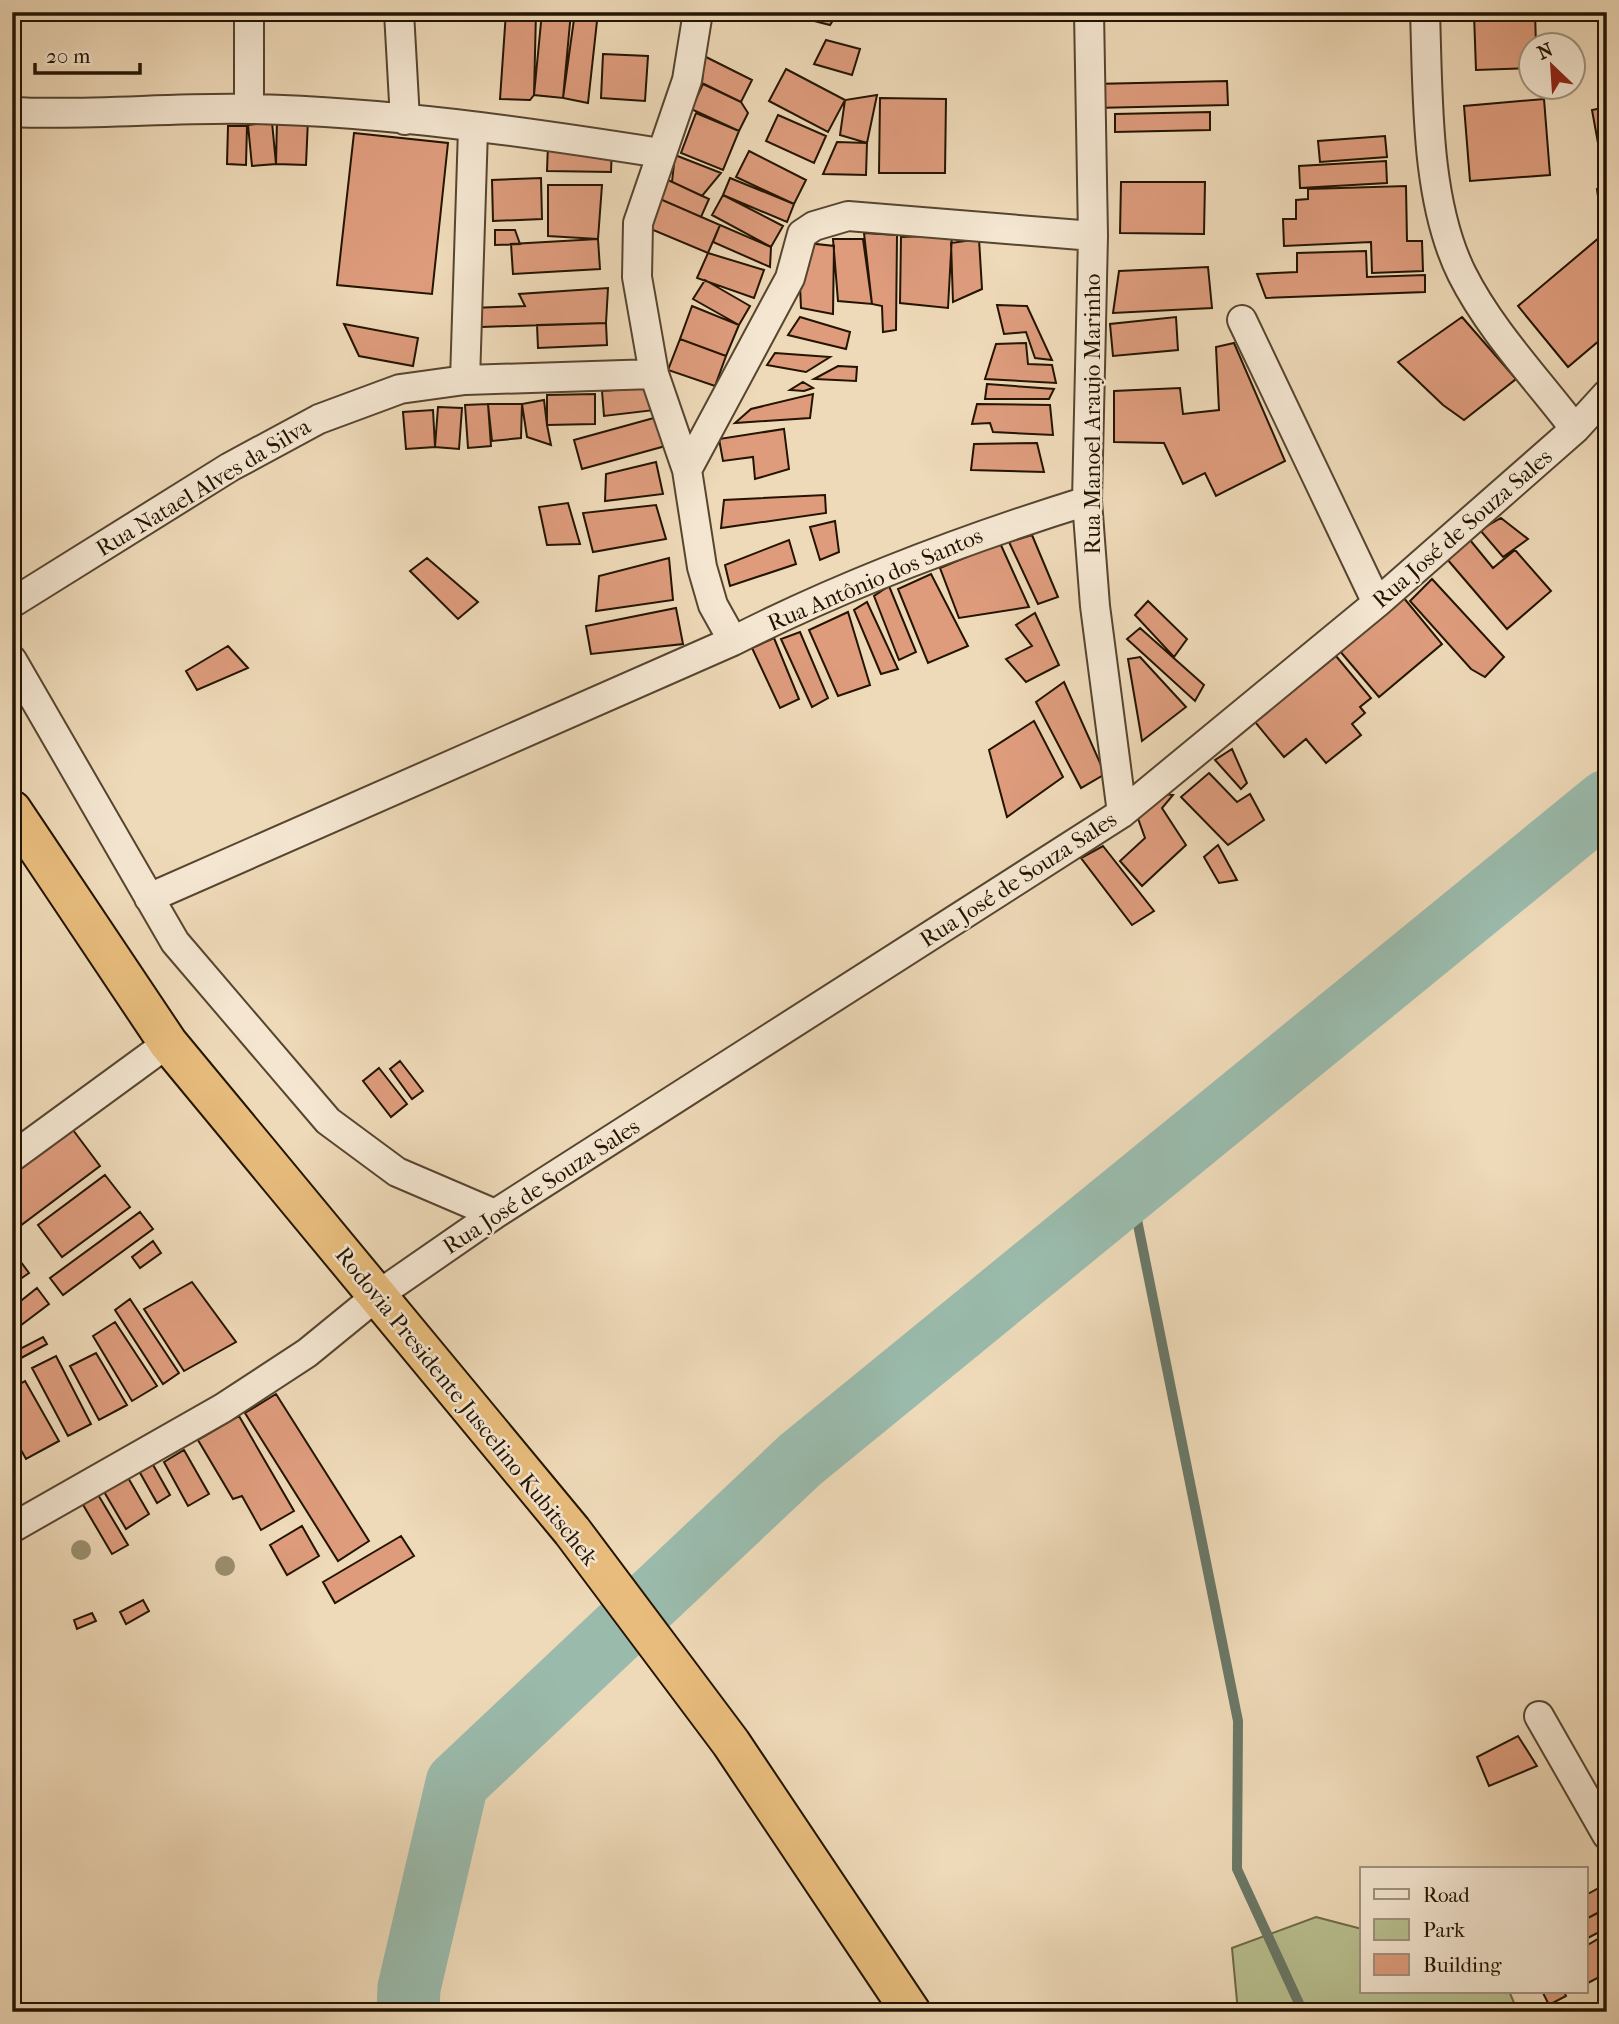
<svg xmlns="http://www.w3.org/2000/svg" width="1619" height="2024" font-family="'IM FELL French Canon',serif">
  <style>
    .green { fill: #b8bf8f; stroke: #6e6a48; stroke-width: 2 }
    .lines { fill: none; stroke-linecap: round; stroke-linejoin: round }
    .stream { stroke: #6a7867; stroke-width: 10 }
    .river { stroke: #9abaab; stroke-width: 63 }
    .building { fill: #de9c7d; stroke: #231401; stroke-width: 2 }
    .street-casing { stroke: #56452f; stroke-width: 32 }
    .highway-casing { stroke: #231401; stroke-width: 42 }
    .street { stroke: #f4e6d1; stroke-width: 28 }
    .highway { stroke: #e7bc7c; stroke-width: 38 }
    .tree { fill: #9b8e6f }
    .labels { text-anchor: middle; stroke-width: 5; stroke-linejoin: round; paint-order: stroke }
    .street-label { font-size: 23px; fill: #231401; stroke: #f4e6d1 }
  </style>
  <rect width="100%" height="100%" fill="#eed9b8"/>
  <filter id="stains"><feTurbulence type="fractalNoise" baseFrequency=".00286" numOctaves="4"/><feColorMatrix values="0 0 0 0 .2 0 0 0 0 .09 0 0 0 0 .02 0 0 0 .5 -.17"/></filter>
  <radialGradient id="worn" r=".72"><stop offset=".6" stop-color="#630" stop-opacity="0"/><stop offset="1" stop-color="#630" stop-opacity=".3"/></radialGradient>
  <path class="green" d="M1316,1917L1362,1929V1991H1509L1518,2012H1238L1232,1948Z"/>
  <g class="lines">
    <path class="stream" d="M1131,1190L1238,1721L1237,1869L1303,2012"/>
    <path class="river" d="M408,2012L409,1988L457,1783L800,1460L1607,801"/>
  </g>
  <path class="building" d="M506,12H536L534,95L530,100L500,99Z
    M542,12H571L563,98L534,95Z
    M575,12H598L588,103L563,98Z
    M818,12H838L830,25L807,19Z
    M1535,12L1536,46H1532V68L1476,70L1474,14Z
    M826,40L860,49L852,75L814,64Z
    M603,54L648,56L645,101L601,98Z
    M704,56L752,80L741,102L702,83Z
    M786,69L845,100L828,132L769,101Z
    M1227,81L1228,105L1094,108L1093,84Z
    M703,84L741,102L748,113L739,131L691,109Z
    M877,95L867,143L840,135L845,100Z
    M880,98L946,99L945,173H879Z
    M1544,99L1550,175L1470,181L1464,106Z
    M1607,107V175L1604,176L1592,110Z
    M1210,112V130L1115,132V114Z
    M696,113L739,131L723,170L681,153Z
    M778,115L826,136L814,163L766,141Z
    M277,119H308L306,165L276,164Z
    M272,122L276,164L252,166L248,125Z
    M228,126H247L246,165L227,164Z
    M354,133L448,143L432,294L337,285Z
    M1385,136L1387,157L1320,162L1318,141Z
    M837,142L867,143L866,175L823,174Z
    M548,144L612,146L611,172L547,171Z
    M749,151L806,180L794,204L736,177Z
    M675,155L721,173L702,196L672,182Z
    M1386,161L1387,183L1300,188L1299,166Z
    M541,178L542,219L493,221L492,180Z
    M730,178L794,204L787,222L723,195Z
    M668,180L709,199L701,217L660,199Z
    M1121,182H1205L1204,234L1120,233Z
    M548,185H602L598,239L548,236Z
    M1406,186L1407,241H1422L1423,271L1372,273L1371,242L1284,246L1283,219H1296V200L1308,199V189Z
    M1607,187V232L1603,233L1597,189Z
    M723,195L783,226L771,247L712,215Z
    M660,199L720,225L708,253L646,227Z
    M720,225L771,247L770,267L713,242Z
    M495,230H515L520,244L495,245Z
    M864,233L897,235L896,330L883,332L882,306L872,304Z
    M952,235L948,308L900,303L901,237Z
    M1600,237L1607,245V334L1568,367L1518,306Z
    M598,239L600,269L513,274L511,244Z
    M833,239H863L872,304L838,301Z
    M979,239L982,289L953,302L951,243Z
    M798,242L834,246L833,314L801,308Z
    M1366,251L1367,277L1425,275V292L1266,298L1257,274L1297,272V253Z
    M708,253L764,270L754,298L697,278Z
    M1208,267L1212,308L1113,313L1119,271Z
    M705,280L750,306L739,325L693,299Z
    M608,288L606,323L482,327L472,308L525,306L519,294Z
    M997,305L1027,306L1052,360L1035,358L1026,332L1004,334Z
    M692,306L739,325L726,356L680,339Z
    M800,317L850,332L846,349L788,335Z
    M1176,317L1178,350L1113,356L1110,324Z
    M1462,317L1516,379L1464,420L1443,405L1398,362Z
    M606,323L607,345L538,348L537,325Z
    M344,324L418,338L413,366L359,356Z
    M680,339L726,356L715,386L668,370Z
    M1026,343L1028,364L1052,365L1056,383L985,379L996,344Z
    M1234,343L1285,461L1216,496L1205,473L1183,484L1164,443L1114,442V391L1180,388L1183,414L1219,410L1216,347Z
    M775,353L830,357L806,372L767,365Z
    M838,366L857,367L856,381L814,379Z
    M803,382L813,388L804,391L790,390Z
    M987,384L1054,389L1049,399H985Z
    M652,387L655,410L604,416L602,391Z
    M595,394V424L547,425V395Z
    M813,394L810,418L735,423L751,409Z
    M544,400L547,425L551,445L527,437L522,404Z
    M488,404L491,446L468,448L465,405Z
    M488,404H522L521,438L492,441Z
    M977,404L1050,405L1053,435L993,432L990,423L972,424Z
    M438,407L462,408L459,449L435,447Z
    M433,410L435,447L406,449L403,412Z
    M661,416L669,445L582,469L574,440Z
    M784,429L789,469L755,479L753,457L723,461L719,439Z
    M1037,443L1044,472L971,470L974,444Z
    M656,462L663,494L605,501L606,474Z
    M825,495L826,513L721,528L724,500Z
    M568,503L580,544L547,545L539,507Z
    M656,505L666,539L593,552L583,513Z
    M1501,518L1528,539L1503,557L1480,530Z
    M835,521L839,552L820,560L810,527Z
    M1032,535L1058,597L1038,604L1009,542Z
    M789,540L796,564L730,586L725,565Z
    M1470,540L1493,568L1515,550L1551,591L1507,629L1447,559Z
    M1000,543L1029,607L959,618L940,568Z
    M427,558L478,602L458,619L410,571Z
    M669,558L673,600L596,611L599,576Z
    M931,574L968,646L928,663L898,589Z
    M1432,579L1504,657L1485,677L1471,669L1410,601Z
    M889,586L916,652L899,660L874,596Z
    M1403,597L1442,644L1379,697L1339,650Z
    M1148,601L1187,639L1174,657L1135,615Z
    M867,602L898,669L881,674L854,610Z
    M676,608L683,644L591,654L586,626Z
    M848,612L870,685L838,696L809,630Z
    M1035,613L1059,665L1026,682L1006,659L1032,646L1016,625Z
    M1140,628L1204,685L1195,701L1127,639Z
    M800,632L828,698L812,707L781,639Z
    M774,638L799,699L780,708L752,648Z
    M228,646L248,668L197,690L186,671Z
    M1336,656L1371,698L1360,707L1365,713L1352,724L1361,735L1326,763L1306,739L1284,757L1255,722Z
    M1140,657L1186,707L1142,741L1128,659Z
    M1064,682L1105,774L1081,788L1036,702Z
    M1034,721L1063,777L1007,817L989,750Z
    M1232,749L1247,783L1241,789L1215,760Z
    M1209,773L1237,802L1250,794L1264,820L1228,845L1181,797Z
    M1163,794L1173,795L1162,808L1186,845L1142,886L1120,861L1145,838L1136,813Z
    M1218,845L1237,880L1219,883L1204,857Z
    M1103,846L1154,911L1132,925L1081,858Z
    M400,1061L423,1091L412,1099L390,1069Z
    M379,1068L407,1104L391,1117L363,1081Z
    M73,1130L100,1166L16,1229L12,1224V1175Z
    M105,1175L130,1207L62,1257L38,1225Z
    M140,1212L153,1229L63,1295L50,1278Z
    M153,1241L161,1253L140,1268L132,1257Z
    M12,1250L29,1273L16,1282L12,1277Z
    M192,1282L236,1342L184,1371L144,1309Z
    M37,1288L49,1304L12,1332V1308Z
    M130,1299L179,1373L163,1384L115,1310Z
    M115,1322L157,1386L132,1401L93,1336Z
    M43,1337L47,1344L12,1363V1353Z
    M96,1353L127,1405L99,1420L70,1366Z
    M56,1356L91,1424L68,1436L32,1368Z
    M25,1381L59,1441L26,1459L12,1434V1388Z
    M276,1394L369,1541L338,1561L245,1413Z
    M239,1416L294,1511L261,1530L242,1496L233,1499L198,1440Z
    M184,1450L209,1494L188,1506L164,1462Z
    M152,1463L170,1495L157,1503L139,1471Z
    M127,1476L149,1514L126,1529L103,1490Z
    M97,1493L128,1545L112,1554L82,1503Z
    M302,1526L319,1556L287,1575L270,1545Z
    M401,1536L414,1556L335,1603L323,1582Z
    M143,1600L149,1611L126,1624L120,1612Z
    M92,1613L96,1621L77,1629L74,1620Z
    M1518,1736L1537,1766L1489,1786L1477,1757Z
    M1604,1885L1607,1908L1586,1919V1895Z
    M1607,1908V1928L1586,1939V1919Z
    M1603,1936L1607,1944V1973L1586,1984V1946Z
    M1542,1991H1564L1566,1996L1549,2005Z"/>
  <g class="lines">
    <defs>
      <path id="street" d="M249,12V109
        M399,12L405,120
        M698,12L687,80L638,223L637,277L654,374L687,470L702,567L713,605L733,641C847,583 965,539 1087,501
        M1089,12L1093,236L1087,501L1095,606L1122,813
        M1425,12C1428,94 1425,200 1462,274C1490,330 1537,379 1575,429
        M12,112C92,116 172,107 252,109C388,112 526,132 660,153
        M1242,320L1377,603
        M465,380L473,129
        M687,470L790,278L802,234L814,226L848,216L1093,236
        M12,603L230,467L319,419L400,389L465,380L654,374
        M12,660L175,942L328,1121L397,1172L495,1214
        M149,898L733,641
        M12,1157L168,1043
        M12,1528L223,1408L307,1353L378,1295L495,1214L1122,813L1377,603L1575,429L1607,394
        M1539,1716L1607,1835"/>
      <path id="highway" d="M12,810L168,1043L572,1531L731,1743L911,2012"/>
    </defs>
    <use href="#street" class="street-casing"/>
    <use href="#highway" class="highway-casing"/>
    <use href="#street" class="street"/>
    <use href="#highway" class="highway"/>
  </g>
  <g class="tree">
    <circle cx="81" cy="1550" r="10"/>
    <circle cx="225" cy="1566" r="10"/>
  </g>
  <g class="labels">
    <g class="street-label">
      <text transform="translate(1092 414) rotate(-90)" y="8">Rua Manoel Araujo Marinho</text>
      <text transform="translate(203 487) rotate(-31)" y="8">Rua Natael Alves da Silva</text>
      <text transform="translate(1462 528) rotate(-41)" y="8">Rua José de Souza Sales</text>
      <text transform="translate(875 579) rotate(-23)" y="8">Rua Antônio dos Santos</text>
      <text transform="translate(1018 879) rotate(-33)" y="8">Rua José de Souza Sales</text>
      <text transform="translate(541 1186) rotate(-33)" y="8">Rua José de Souza Sales</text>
      <text transform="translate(467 1406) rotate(51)" y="8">Rodovia Presidente Juscelino Kubitschek</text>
    </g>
  </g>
  <rect width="1619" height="2024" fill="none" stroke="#eed9b8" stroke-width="42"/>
  <rect x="14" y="14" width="1591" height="1996" fill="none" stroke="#231401" stroke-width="3.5"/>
  <rect x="21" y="21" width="1577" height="1982" fill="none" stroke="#231401" stroke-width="2"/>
  <rect x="1360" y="1867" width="228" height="126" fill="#f4e6d1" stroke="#a0927e" stroke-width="2"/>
  <rect x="1374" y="1889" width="35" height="10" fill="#f4e6d1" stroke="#a0927e" stroke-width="2"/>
  <text x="1423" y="1902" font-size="21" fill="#231401">Road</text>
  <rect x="1374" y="1919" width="35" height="21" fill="#b8bf8f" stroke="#a0927e" stroke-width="2"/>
  <text x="1423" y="1937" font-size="21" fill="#231401">Park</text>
  <rect x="1374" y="1954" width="35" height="21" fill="#de9c7d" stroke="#a0927e" stroke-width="2"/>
  <text x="1423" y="1972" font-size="21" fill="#231401">Building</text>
  <g transform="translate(1552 66) rotate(335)"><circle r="33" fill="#f4e6d1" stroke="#a0927e" stroke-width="2"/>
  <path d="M0-5L12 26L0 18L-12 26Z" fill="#8f2418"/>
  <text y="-10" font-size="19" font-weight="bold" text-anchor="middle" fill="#231401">N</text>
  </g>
  <path d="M35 63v10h105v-10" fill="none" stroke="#231401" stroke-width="3.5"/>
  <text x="46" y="63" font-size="21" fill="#231401" stroke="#f4e6d1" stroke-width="5" paint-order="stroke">20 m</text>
  <rect width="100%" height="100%" filter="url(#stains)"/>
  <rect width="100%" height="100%" fill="url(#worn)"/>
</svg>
